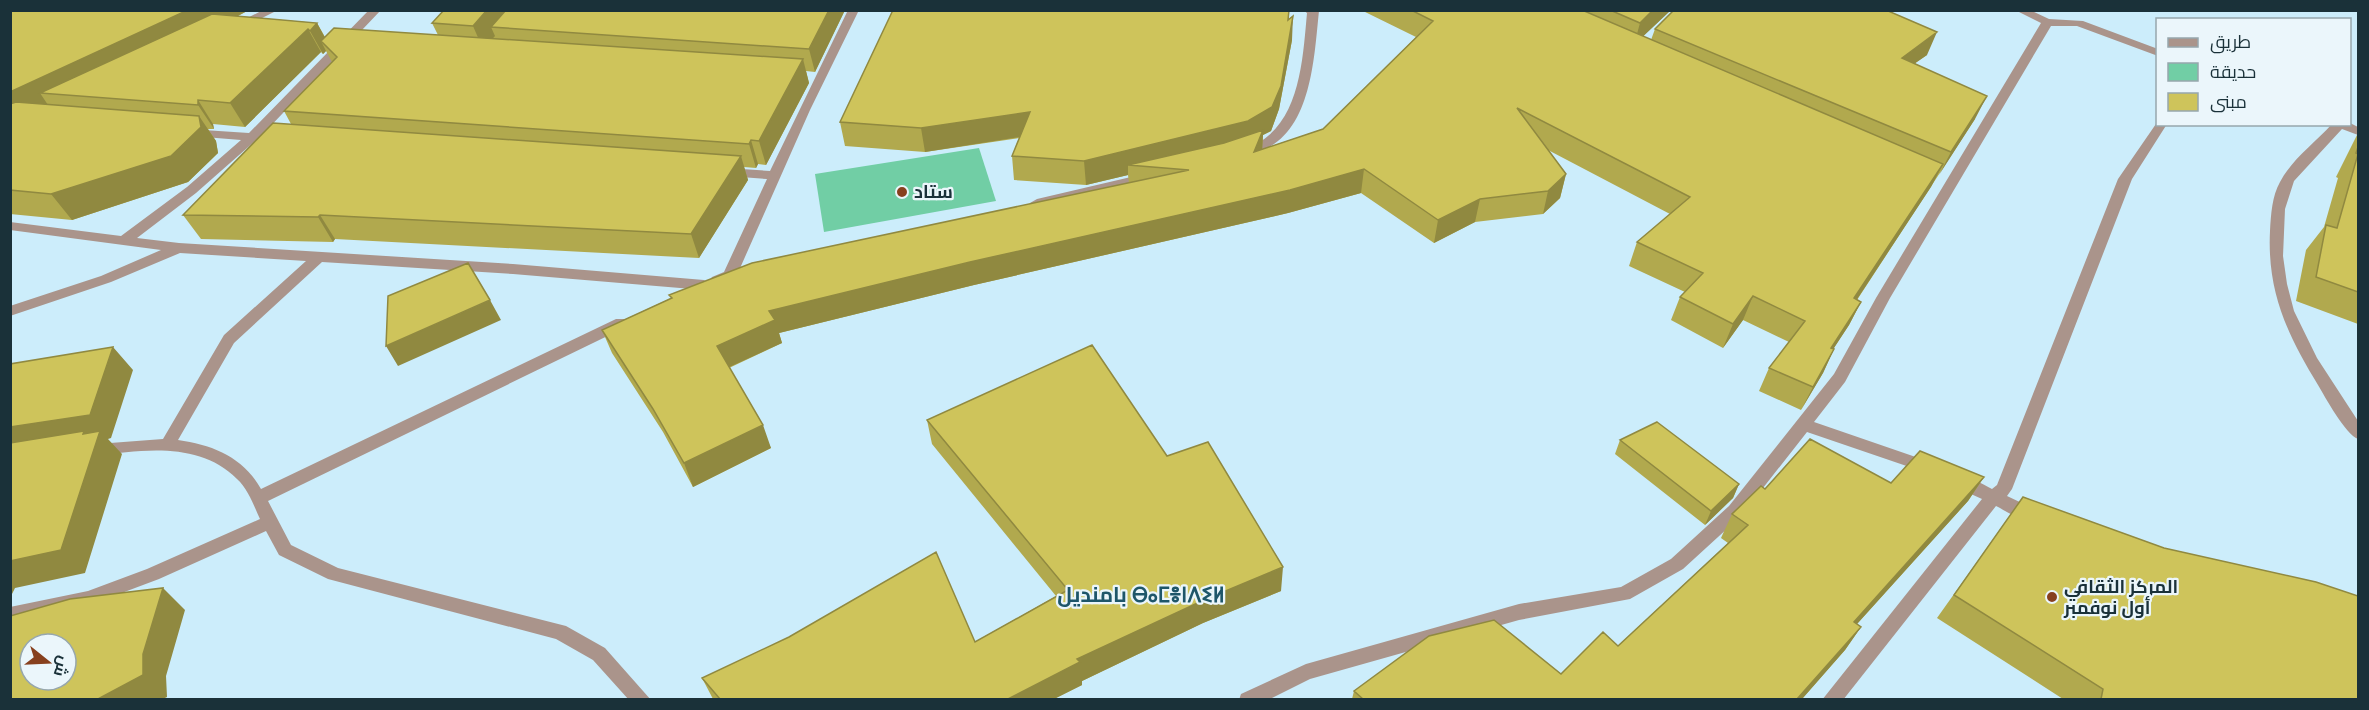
<svg xmlns="http://www.w3.org/2000/svg" width="2369" height="710" font-family="Inter,Cairo,'Noto Sans Tifinagh',sans-serif">
  <style>
    .green { fill: #71cea5 }
    .lines { fill: none; stroke-linecap: round; stroke-linejoin: round }
    .street { fill: #aa948b; fill-rule: evenodd }
    .wall { fill: #b1a94e }
    .shaded-wall { fill: #908940 }
    .building { fill: #cec45b; stroke: #908940; stroke-width: 1.5; fill-rule: evenodd }
    .poi-dot { fill: #87401e; stroke: #ebf6fb; stroke-width: 2 }
    .labels { text-anchor: middle; stroke-width: 4.5; stroke-linejoin: round; paint-order: stroke }
    .poi-label { font-size: 18px; font-weight: bold; fill: #1a3139; stroke: #ebf6fb; text-anchor: start }
    .quarter-label { font-size: 21px; font-weight: bold; fill: #1e5669; stroke: #ebf6fb }
  </style>
  <rect width="100%" height="100%" fill="#ccedfb"/>
  <path class="green" d="M979,148L996,201L824,232L815,174Z"/>
  <g class="lines">
    <path class="street" d="M263,10H278L244,27H236L234,25Z
      M369,10H381L263,134L282,136V142L255,141L196,193L137,238L179,243L513,264L704,280L711,285L704,290L513,274L322,262L234,343L178,440C213,445 243,457 261,489L616,319H626L628,323L626,327L268,501L291,545L338,568L566,626L605,648L651,700H629L593,660L556,639L328,579L279,555L266,531L159,579L95,603L10,623V607L88,591L147,569L260,519C254,506 248,489 237,479C201,442 144,449 97,456L91,454L89,450L91,446L97,444L163,439L224,335L306,261L180,253L111,282L10,316V306L101,276L161,250L10,230V222L121,236L187,187L241,140L192,136L186,132L188,129L249,133Z
      M848,10H859L810,110L737,275C733,282 720,286 712,283L710,280L712,277L724,272L767,179L727,176L721,172L727,168L770,171Z
      M1303,10L1319,11C1314,57 1312,136 1257,152C1251,154 1246,156 1239,155V149C1247,147 1255,145 1261,141C1301,116 1303,55 1307,13Z
      M2015,10H2030L2049,19L2083,21L2158,49V56L2077,26H2051L1890,298L1845,382L1814,422L1936,464L1938,468L1936,472L1930,474L1807,432L1741,516L1683,569L1630,599L1519,620L1310,679L1268,700H1239L1241,694L1306,664L1519,604L1621,587L1671,559L1729,506L1834,374L1876,298L2041,23Z
      M2158,121V124H2167L2132,179L2012,489L2007,496L2039,511L2041,516L2039,521C2026,525 2008,512 1996,506L1843,700H1822L1982,499L1951,485L1949,480L1951,475C1964,471 1981,484 1992,489L1997,485L2118,179Z
      M2350,123L2358,127V135L2342,129L2294,181L2285,209L2283,256L2287,284L2294,311L2317,358L2358,421V439C2346,435 2325,397 2318,385C2287,334 2267,292 2270,231C2271,214 2272,196 2280,182C2292,159 2315,143 2332,124Z
      M1148,173L1153,174L1155,177L1153,180L1037,207L1030,203L1037,199Z"/>
  </g>
  <path class="wall" d="M10,10H249L238,16L317,23L325,37L438,35L432,23L845,10L815,72L806,71L809,83L766,165L758,164L756,168L744,167L748,180L699,258L335,239L333,242L201,239L183,215L291,124L284,111L332,62L326,51L323,54L321,52L245,127L213,124L214,129H208L216,141L218,153L188,182L72,220L10,214Z
    M1361,10H1671L1643,36L1651,40L1655,29L1927,55L1915,63L1975,119L1857,300L1861,302L1849,325L1833,349H1834L1823,373L1801,410L1759,391L1769,368L1789,342L1743,320L1723,348L1671,320L1680,297L1685,292L1629,266L1637,242L1670,214L1548,150L1566,174L1560,198L1543,214L1475,222L1434,243L1361,193L1288,213L974,285L779,333L782,343L729,368L771,448L693,487L663,432L612,353L602,330L671,298L669,295L1129,183L1128,175L1086,185L1014,180L1012,156L1019,138L925,152L845,146L840,122L1289,20L1292,40L1279,109L1271,131L1263,135L1262,149L1323,129L1416,37Z
    M2358,133V324L2296,301L2306,250L2324,227L2338,178L2336,177Z
    M927,420L1167,456L1281,591L1203,623L1082,681V685L1054,699H713L702,678L975,642L1056,596L932,444Z
    M1620,440L1739,484L1733,498L1705,525L1615,454Z
    M1984,477L1968,501L1857,624L1861,627L1845,650L1802,699H1352L1354,691L1561,674L1618,646L1728,543L1721,538L1732,514L1765,489L1891,483Z
    M2023,497L2164,548L2358,699H2063L1937,618Z"/>
  <path class="shaded-wall" d="M185,10H249L203,34L40,93L50,108L10,127V92Z
    M487,10H518L491,27L495,36L483,49L473,26Z
    M829,10H845L815,72L809,49Z
    M1653,10H1671L1634,45L1640,23Z
    M1293,16L1292,40L1279,109L1271,131L1263,135L1262,153L1128,165V175L1086,185L1084,161Z
    M317,23L330,47L321,41L326,51L323,54L310,31Z
    M308,29L321,52L245,127L230,103Z
    M1937,32L1927,55L1891,80L1902,58Z
    M803,59L809,83L766,165L759,141Z
    M1987,96L1975,119L1939,175L1951,152Z
    M198,100L213,124L214,129L198,105Z
    M1030,112L1032,135L925,152L921,128Z
    M199,116L216,141L218,153L188,182L72,220L51,194Z
    M751,140L758,164L756,168L749,144Z
    M741,156L748,180L699,258L691,234Z
    M1943,164L1931,187L1842,322L1854,298Z
    M1364,169L1361,193L1288,213L974,285L779,333L782,343L725,369L717,346L769,311L970,262Z
    M1566,174L1560,198L1543,214L1548,191Z
    M1480,199L1475,222L1434,243L1438,220Z
    M320,215L335,239L333,242L318,217Z
    M1753,296L1743,320L1723,348L1733,324Z
    M490,300L501,320L398,366L386,346Z
    M1861,302L1849,325L1819,371L1831,348Z
    M113,347L133,370L111,438L108,439L122,454L85,573L15,588L10,598V427Z
    M1834,349L1823,373L1801,410L1813,387Z
    M763,425L771,448L693,487L684,463Z
    M1984,477L1968,501L1838,645L1854,622Z
    M1739,484L1733,498L1705,525L1711,511Z
    M1283,567L1281,591L1203,623L1082,681V685L1054,699H1008L1077,659L1204,600Z
    M163,588L185,610L166,676L167,697L163,699H98L143,654Z
    M1861,627L1845,650L1802,699H1797Z"/>
  <path class="building" d="M10,10H188L10,92Z
    M444,10H487L473,26L432,23Z
    M506,10H829L809,49L491,27Z
    M893,10H1289L1288,20L1293,16L1281,86L1272,107L1248,121L1084,161L1012,156L1030,112L921,128L840,122Z
    M1411,10H1582L1943,164L1854,298L1861,302L1831,348L1834,349L1813,387L1769,368L1805,321L1753,296L1733,324L1680,297L1703,273L1637,242L1690,197L1517,108L1566,174L1548,191L1480,199L1438,220L1364,169L1290,190L970,262L769,311L775,320L717,346L763,425L684,463L653,409L602,330L672,298L669,295L752,263L1189,170L1128,165L1224,143L1263,130L1254,152L1323,129L1433,21Z
    M1610,10H1653L1640,23Z
    M1674,10H1886L1937,32L1902,58L1987,96L1951,152L1655,29Z
    M212,14L317,23L310,31L308,29L230,103L198,100V105L40,93Z
    M334,28L803,59L759,141L751,140L749,144L284,111L337,57L321,41Z
    M16,102L199,116L201,127L171,156L51,194L10,190V104Z
    M273,123L741,156L691,234L320,215L318,217L183,215Z
    M2358,147V292L2316,277L2326,225L2337,228L2358,154L2356,153Z
    M468,263L490,300L386,346L388,296Z
    M1092,345L1167,456L1208,442L1283,567L1204,600L1077,659L1080,662L1008,699H720L702,678L789,637L936,552L975,642L1068,590L927,420Z
    M113,347L90,415L10,427V364Z
    M1657,422L1739,484L1711,511L1620,440Z
    M84,431L83,434L100,431L61,550L10,561V443Z
    M1810,439L1891,483L1920,451L1984,477L1854,622L1861,627L1797,699H1363L1354,691L1429,636L1494,620L1561,674L1603,632L1618,646L1748,525L1732,514L1761,486L1765,489Z
    M2023,497L2164,548L2316,582L2358,596V699H2101L2103,689L1954,595Z
    M163,588L143,654V675L98,699H10V616L70,599ZM30,644H66V680H30Z"/>
  <g class="poi-dot">
    <circle cx="902" cy="192" r="6"/>
    <circle cx="2052" cy="597" r="6"/>
  </g>
  <g class="labels">
    <g class="poi-label">
      <text x="914" y="198">ستاد</text>
      <text x="2064" y="593">المركز الثقافي<tspan x="2064" dy="21">أول نوفمبر</tspan></text>
    </g>
    <g class="quarter-label">
      <text x="1141" y="602">بامنديل ⴱⴰⵎⴻⵏⴷⵉⵍ</text>
    </g>
  </g>
  <rect width="2369" height="710" fill="none" stroke="#1a3139" stroke-width="24"/>
  <rect x="2156" y="18" width="195" height="108" fill="#ebf6fb" stroke="#97a7ad" stroke-width="1.5"/>
  <rect x="2168" y="38" width="30" height="9" fill="#aa948b" stroke="#97a7ad" stroke-width="1.5"/>
  <text x="2210" y="48" font-size="18" fill="#1a3139">طريق</text>
  <rect x="2168" y="63" width="30" height="18" fill="#71cea5" stroke="#97a7ad" stroke-width="1.5"/>
  <text x="2210" y="78" font-size="18" fill="#1a3139">حديقة</text>
  <rect x="2168" y="93" width="30" height="18" fill="#cec45b" stroke="#97a7ad" stroke-width="1.5"/>
  <text x="2210" y="108" font-size="18" fill="#1a3139">مبنى</text>
  <g transform="translate(48 662) rotate(108)"><circle r="28" fill="#ebf6fb" stroke="#97a7ad" stroke-width="1.5"/>
  <path d="M0-4.5L10 22L0 15L-10 22Z" fill="#87401e"/>
  <text y="-9" font-size="16" font-weight="bold" text-anchor="middle" fill="#1a3139">ش</text>
  </g>
</svg>
